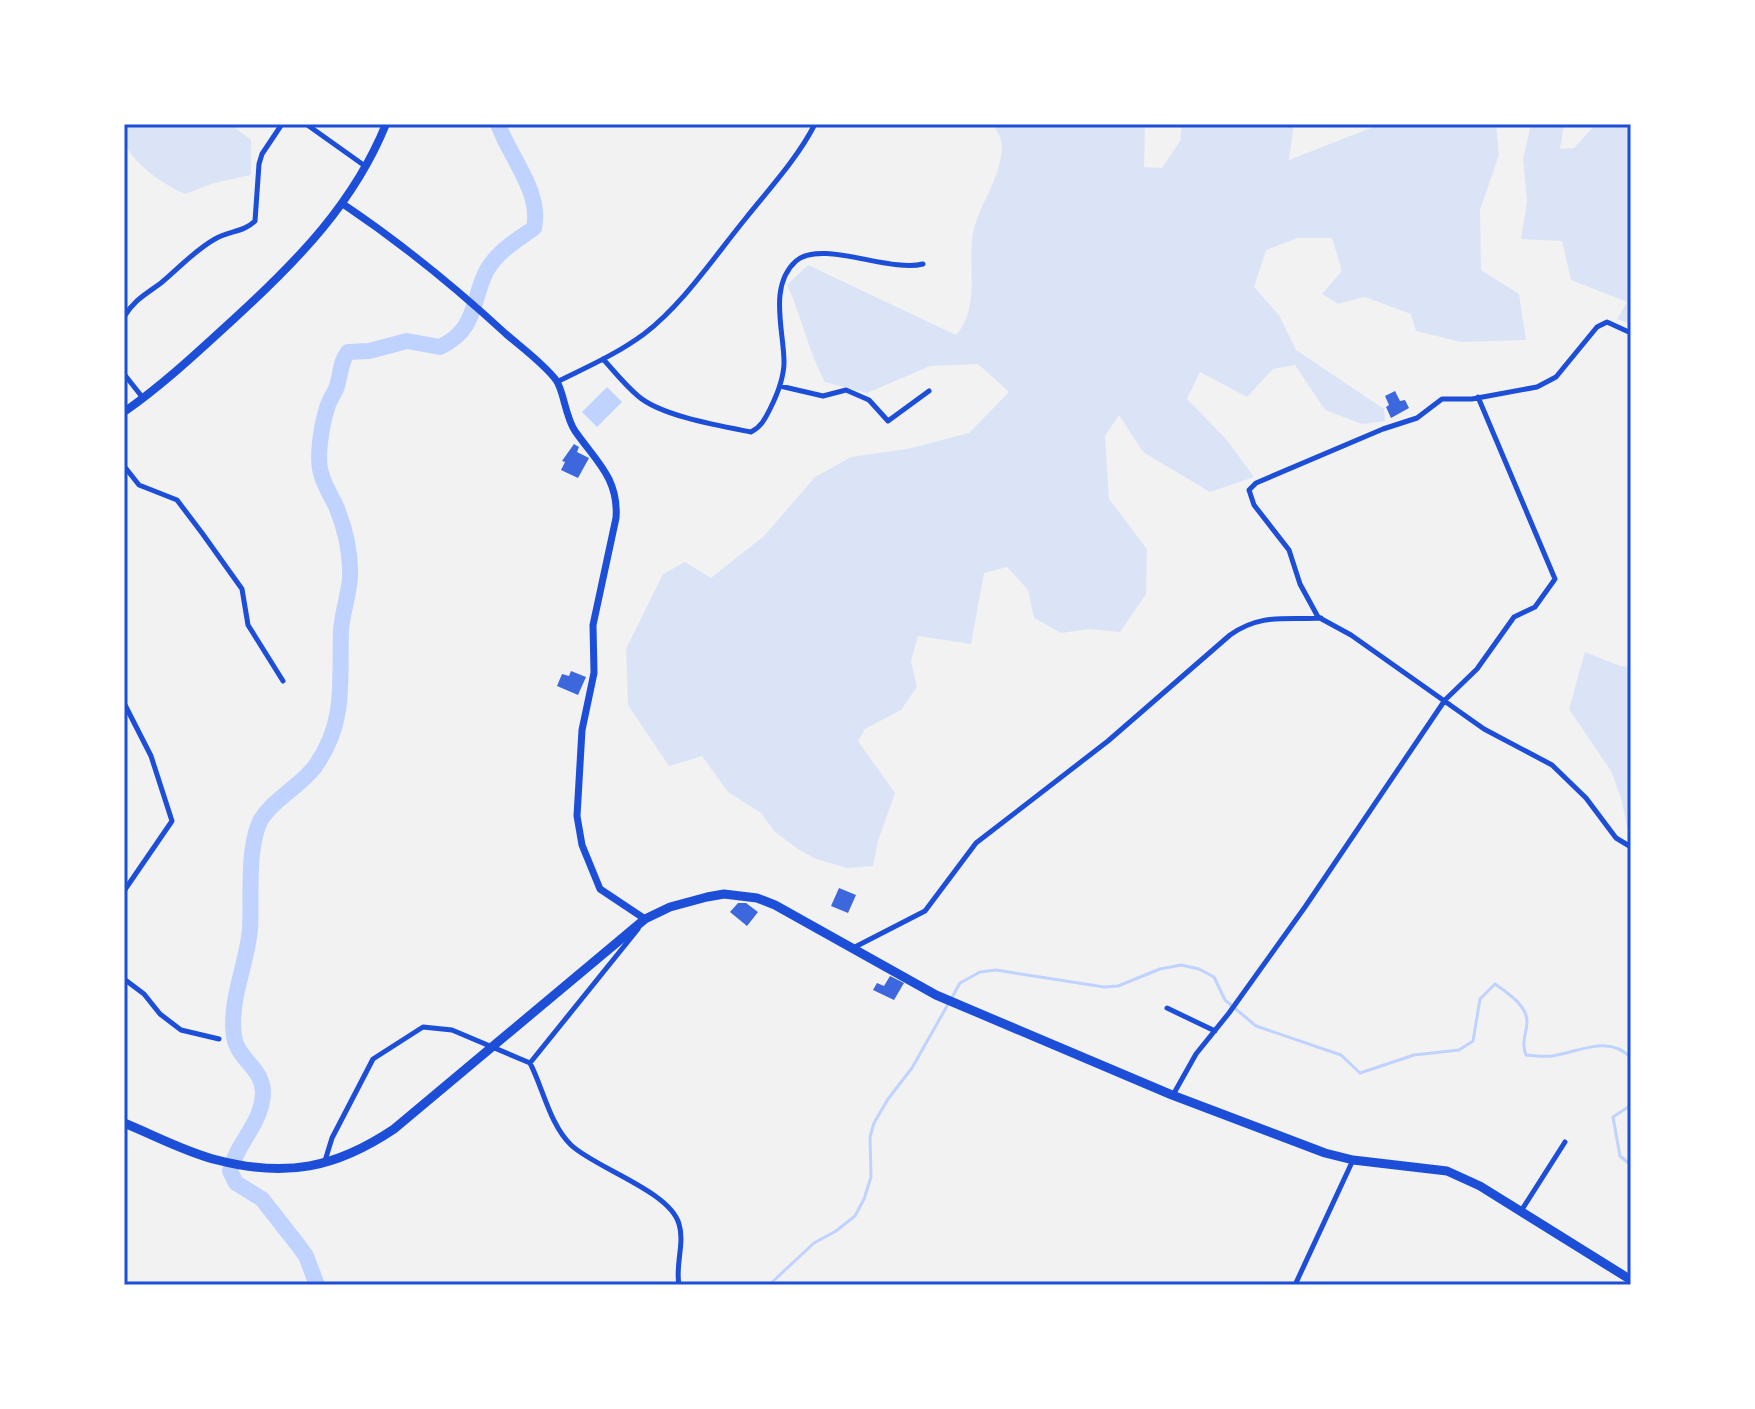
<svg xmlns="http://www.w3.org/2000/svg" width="1755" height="1409" font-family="'Public Sans',sans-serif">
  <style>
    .green { fill: #dbe4f7 }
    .water { fill: #bfd3fe }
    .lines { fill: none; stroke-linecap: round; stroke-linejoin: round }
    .stream { stroke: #bfd3fe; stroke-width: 3 }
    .river { stroke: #bfd3fe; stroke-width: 16 }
    .building { fill: #3d67dc }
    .minor { stroke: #1d4ed8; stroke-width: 5 }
    .tertiary { stroke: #1d4ed8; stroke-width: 7 }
    .secondary { stroke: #1d4ed8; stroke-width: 8 }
    .primary { stroke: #1d4ed8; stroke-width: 9 }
    .neatline { fill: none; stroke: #1d4ed8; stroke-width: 3 }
  </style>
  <rect width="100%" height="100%" fill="#f2f2f2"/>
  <path class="green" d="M124,124H230L251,140V175L214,183L185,194C164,185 135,165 125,144C123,138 124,130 124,124Z
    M993,124H1145L1144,167L1162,168L1180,141L1182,124H1294L1289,160L1381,124H1496L1499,155L1480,210L1481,270L1519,294L1526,340L1461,342L1416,331L1411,314L1365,297L1338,304L1322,294L1342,271L1332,238H1298L1266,250L1254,287L1279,315L1296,350L1384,409L1385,421L1362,424L1325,410L1295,365L1273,369L1247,397L1200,372L1187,399L1226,439L1254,477L1210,492L1143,452L1119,415L1105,436L1109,499L1147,549L1146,594L1120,632L1089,629L1061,633L1034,618L1028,590L1007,567L984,573L971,644L918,636L911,661L917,687L901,710L865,729L858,741L895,793L878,841L873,866L847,868L816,859L798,849L775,832L761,813L728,792L702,756L669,766L628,705L626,649L663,574L685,562L711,578L764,536L815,477L851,457L907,449L969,433L1009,392L978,364L930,366L867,393L825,382C808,351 802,316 787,285L808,265L956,335C984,303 963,257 976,222C986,193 999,181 1002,147C1002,139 997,131 993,124Z
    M1531,124H1564L1560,149L1574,148L1596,124H1631V324L1617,319L1627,302L1571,280L1562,241L1521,239L1527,202L1523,159Z
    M1585,652L1620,666L1631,667V828L1627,826L1621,798L1611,771L1569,709Z"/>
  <path class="water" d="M607,387L622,402L597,427L582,412Z"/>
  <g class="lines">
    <path class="stream" d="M1631,1105L1613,1117L1620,1156L1631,1165
      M769,1285L814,1243L836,1231L855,1216L864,1199L871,1177L870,1137L874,1123L888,1099L912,1068L960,983L980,972L996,970L1104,987L1118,986L1160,969L1181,965L1199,969L1214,977L1225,1000L1256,1026L1341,1055L1360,1073L1414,1055L1459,1050L1473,1041L1480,999L1495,984C1508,993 1528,1006 1527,1023C1526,1035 1521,1043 1526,1055C1535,1056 1544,1057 1552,1056C1579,1052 1609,1034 1631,1058"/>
    <path class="river" d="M317,1285L306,1256L298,1245L262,1199L236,1183L230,1171C237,1142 261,1125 263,1094C264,1068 237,1060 234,1036C229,1000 247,964 250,929C252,896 247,858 258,826C266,803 302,786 316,765C347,721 339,680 341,631C342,613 349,595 350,577C351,553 345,528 336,506C331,496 324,485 321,473C316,457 322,424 327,408C329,400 335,393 337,386C341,374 340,362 348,352L369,351L407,341L440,347C478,329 471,300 487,270C498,251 517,240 534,228C542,192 509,156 498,124"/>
  </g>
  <path class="building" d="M1395,391L1400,401L1405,400L1409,408L1391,418L1386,407L1389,405L1385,396Z
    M574,444L579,447L577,452L589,458L578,478L561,470L565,462L562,461Z
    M571,671L586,677L578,695L557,686L562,674L569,676Z
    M839,888L856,895L848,913L831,906Z
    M738,903H746L758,912L747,926L730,912Z
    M890,976L904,983L894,1000L873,990L877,983L884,986Z"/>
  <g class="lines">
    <path class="minor" d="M306,124L365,166
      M124,317C134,300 146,294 161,283C179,268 195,250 215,239C229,231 244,232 255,221L259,164L262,154L282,124
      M1631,333L1607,322L1597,327L1556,377L1537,387L1472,399H1442L1417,418L1383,429L1256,483L1249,490L1254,505L1289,550L1300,584L1318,617L1351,635L1484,729L1552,765L1586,798L1616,838L1631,847
      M603,359C614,371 625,385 638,396C661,416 720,426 751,432C761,427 765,419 770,409C777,395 784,379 784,362C784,331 768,286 796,261C821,239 890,273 923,264
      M124,374L143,398
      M557,382C587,367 617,354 644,334C684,303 714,257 746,218C770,188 797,159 815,124
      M780,386L823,396L846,390L869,400L888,421L929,391
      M124,466L139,485L177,500L202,533L242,589L248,625L283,681
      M124,703L151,756L172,821L124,891
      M853,948L925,911L976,843L1108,741L1230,635C1261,613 1286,620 1321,618
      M124,979L144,994L160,1014L181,1030L219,1039
      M1167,1008L1215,1031
      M530,1063L638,929
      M1173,1095L1196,1054L1229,1013L1305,907L1445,700L1477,669L1514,617L1535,607L1555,579L1478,397
      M324,1164L332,1138L373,1059L423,1027L452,1030L530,1063C543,1088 550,1125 571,1145C595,1168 670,1191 679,1224C685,1243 675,1265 679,1285
      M1521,1211L1565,1142
      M1295,1285L1353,1160"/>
    <path class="tertiary" d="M343,204C401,243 455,287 506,334C522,348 543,363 556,380C564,391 565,416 575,431C595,460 619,478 616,518L593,625L594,673L582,730L577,816L582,845L600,889L645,919"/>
    <path class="secondary" d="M124,412C164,384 200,350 236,317C298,260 354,203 386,124"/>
    <path class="primary" d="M124,1123C154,1135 185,1152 217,1160C286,1178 336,1168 394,1129L645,919L670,907L707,897L724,894L757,898L775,905L936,995L1172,1095L1325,1153L1353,1160L1447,1171L1480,1186L1631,1280"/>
  </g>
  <rect width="1755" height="1409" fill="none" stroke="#ffffff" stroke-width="252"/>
  <rect x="126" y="126" width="1503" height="1157" class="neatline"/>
</svg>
